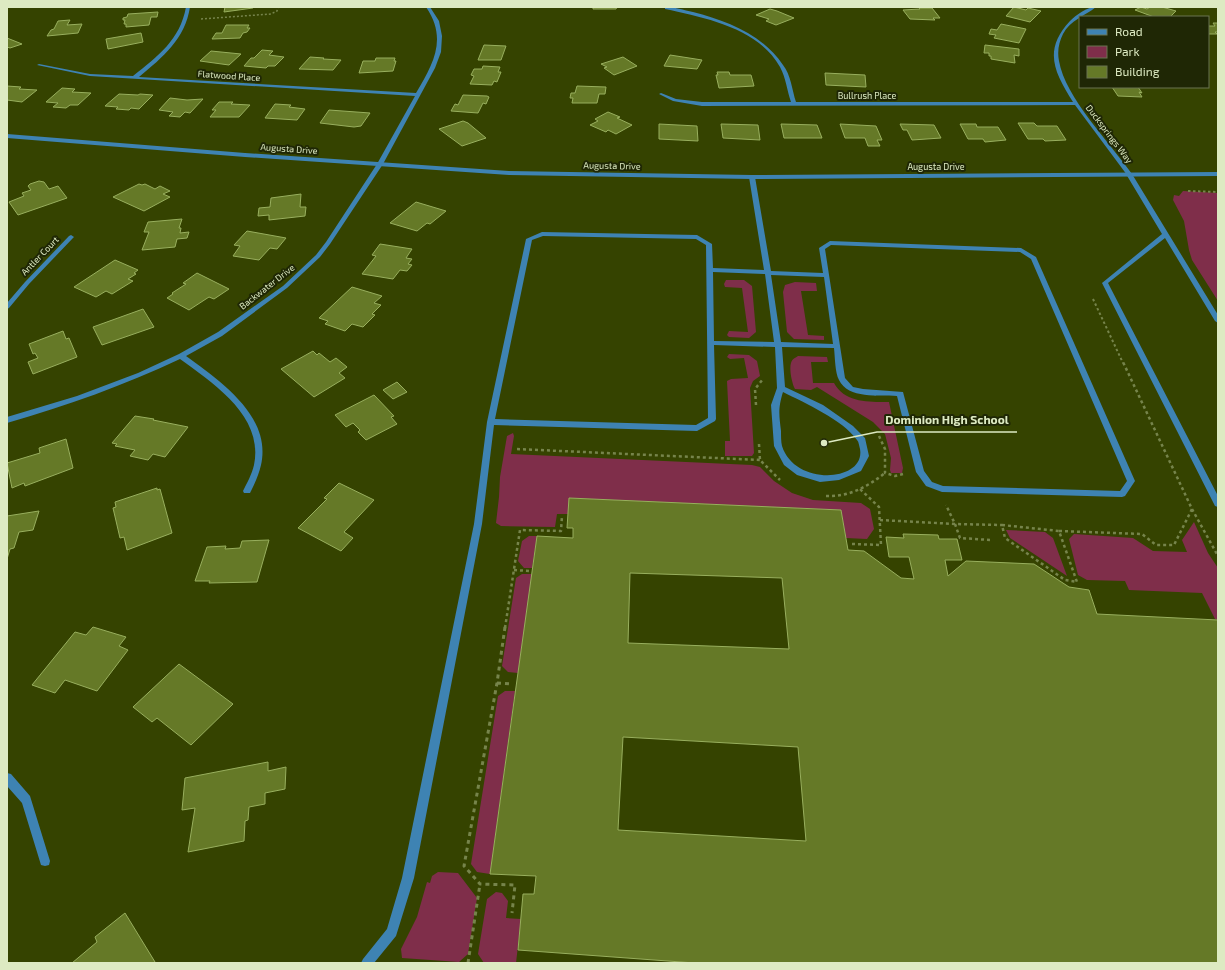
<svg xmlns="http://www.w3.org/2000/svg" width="1225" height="970" font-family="'Exo 2',sans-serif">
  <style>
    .green { fill: #7f2e4a }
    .building { fill: #657927; stroke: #98af5e; fill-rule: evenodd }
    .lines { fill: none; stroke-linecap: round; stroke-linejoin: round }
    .path-far3 { stroke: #76844b; stroke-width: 1.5; stroke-dasharray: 2 2; stroke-linecap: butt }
    .path-far2 { stroke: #76844b; stroke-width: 2; stroke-dasharray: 2.5 2.5; stroke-linecap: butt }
    .path-far1 { stroke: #76844b; stroke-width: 2.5; stroke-dasharray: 3 3; stroke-linecap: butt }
    .path { stroke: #76844b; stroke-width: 3; stroke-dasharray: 4 4; stroke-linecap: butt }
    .service { fill: #3e83b3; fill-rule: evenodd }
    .minor { fill: #3e83b3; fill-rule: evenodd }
    .tertiary { fill: #3e83b3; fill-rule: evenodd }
    .labels { text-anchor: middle; stroke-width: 4; stroke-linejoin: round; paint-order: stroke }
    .far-street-label { font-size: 9px; fill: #ddeac2; stroke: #1f2705 }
    .leader { fill: none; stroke: #ddeac2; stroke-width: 1.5 }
    .callout-dot { fill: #ddeac2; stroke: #1f2705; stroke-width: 1.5 }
    .callout-label { font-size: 12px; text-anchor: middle; font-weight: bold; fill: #ddeac2; stroke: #1f2705; stroke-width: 4; stroke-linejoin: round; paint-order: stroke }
  </style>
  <rect width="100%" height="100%" fill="#354300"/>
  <path class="green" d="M1183,191L1218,193V301L1192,260L1189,250L1184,221L1173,200L1174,195L1179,196Z
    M726,280H744L752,286L756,332L749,338L729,337L727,335L729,331L748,332L742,288L725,287L724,284Z
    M795,282L816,283L817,291H801L808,335L824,336V340L794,339L787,332L783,292L785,285Z
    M729,354L749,355L757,361L760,376L753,381L750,388L754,453L752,456H725V441H730L727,381L731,379L748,378L744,358L730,359L727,357Z
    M798,356L827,357L828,362H811L813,383H834C845,403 869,402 889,402L903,468L902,473H891L890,470L891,458L885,434L873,422L817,387L811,390L795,389C792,384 789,369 791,363C792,359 795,358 798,356Z
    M513,433L514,436L511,454L752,465L760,467L774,481L792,493L813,500L861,503L870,509L874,529L867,539L846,538L841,510L570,498L568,514H557L555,527L501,526L496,523L499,497L500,477L507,436Z
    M1194,522L1208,553L1218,568V620L1215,619L1202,593L1129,590L1125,581L1087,580L1078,575L1069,539L1074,534L1133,538L1153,551L1187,552L1182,540Z
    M1006,530L1045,532L1053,538L1067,576L1010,538Z
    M529,536H537L532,568H524L518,561L522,541Z
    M522,574H532L518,673L508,672L502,666L516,578Z
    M505,691H515L490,874L477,872L471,864L498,696Z
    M438,872L458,873L477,898L468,954L459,962L402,958L401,949L417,917L427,882L430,883L432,876Z
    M496,892L502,893L508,901L506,918L521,919L516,963H484L478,954L487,899Z"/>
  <path class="building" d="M225,7H253V8L224,12Z
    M591,7H617L616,9H593V7Z
    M1014,7L1026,10L1028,8L1041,11L1030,22L1006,16Z
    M1141,7L1147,9L1150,7H1162L1176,11L1170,17H1154L1135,10Z
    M919,8H932L940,18H933L935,20L910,19L903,10L920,9Z
    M770,9L777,11L794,18L776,25L766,21L769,19L756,15Z
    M158,12L157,17H151L149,25L126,27V24H124L125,20H123V18L127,17L128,14Z
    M70,20L67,25L82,24L78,33L47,36L51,30L54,29L58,21Z
    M1213,23H1218V32H1215L1217,34H1208V26H1215Z
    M1001,24L1026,29L1019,43L994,38L996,35L989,34L991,29L997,30Z
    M226,25H249L247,28H250L247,32L243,33L240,38L212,39L216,33H222Z
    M141,33L143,42L108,49L106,39Z
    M7,38L22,44L10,48L7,47Z
    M484,45L506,46L501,60H478Z
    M985,45L1019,49V56L1014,55L1015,63L991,59V56H989V53H984Z
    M262,50L273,51L269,55L284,57L275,66H268L266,68L244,66L251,58H254Z
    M211,51L241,54L229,65L200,61Z
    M670,55L702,60L697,69L664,66Z
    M310,57L324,58L323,59L341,60L333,70L299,69Z
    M623,57L637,66L614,75L604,68L607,67L601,64Z
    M376,58H395L394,61H396L393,71L359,73L363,61H375Z
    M483,66L500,67L498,72H501L497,82L494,81L492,85L470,84L474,76L471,75L474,69H482Z
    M717,72H729L730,75H751L754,86L719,88L716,75H718Z
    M825,73L865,75L866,87L826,85Z
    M7,86L21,87L19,89L37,90L22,102L7,100Z
    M577,86L606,87L605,94H599L597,103H572L573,98H570L571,93H575Z
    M1109,87H1138L1142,93L1139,92L1142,97L1118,96L1112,87Z
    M62,88L75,89L72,92L91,93L78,105H70L66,108L53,107L58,103L46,102Z
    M119,94L138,95L140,94L153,95L139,109L131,108L129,110L116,109L118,107L105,106Z
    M463,95L487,96L489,97L486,104L483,103L478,113L451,111L455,104L458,105Z
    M170,98L187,100L203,99L190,113L185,112L180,117L169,116L173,112L159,110Z
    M219,102H233L231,104L250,105L239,117H210L216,110H212Z
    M275,104L291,105L289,107L305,109L297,120L265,118Z
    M329,110L370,113L361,126L354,127L320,123Z
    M608,112L620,117L617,118L632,125L616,134L608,130L606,132L590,125L598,121L595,119Z
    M463,121L468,123L486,138L462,146L439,129Z
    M1018,123H1034L1037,126H1057L1066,140L1045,141L1043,139H1028Z
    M659,124L697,126L698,141L659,139Z
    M721,124L758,125L760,140L723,138Z
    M781,124L817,125L822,138H784Z
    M840,124L876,126L882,140H877L880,146H868L865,138H845Z
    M900,124L934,125L941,138L912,140L907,130H903Z
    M960,124H976L977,127H998L1006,140L985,142L983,139H968Z
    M39,181L44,182L49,189L58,186L67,198L18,215L9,202L24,196L22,193L31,190L28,186L30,184Z
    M139,184L142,185L145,184L155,189L160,186L170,191L163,194L170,197L144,211L113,197Z
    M301,194L300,207H306L305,216L269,220V215L258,216L259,208L270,207L271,198Z
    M416,202L446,211L430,224L427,223L417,231L390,223Z
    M182,219L179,228H181L180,233L189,232L187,238L177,239L175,247L142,250L149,232H144L148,222Z
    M247,231L286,238L277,249L270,248L259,260L233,256L240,246L234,245Z
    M380,244L412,249L406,258L412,259L408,264L412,265L407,271L400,270L393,279L362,274L376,256L372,255Z
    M115,260L138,270L134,273L136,274L128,279L133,281L112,294L106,291L96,297L74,287Z
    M197,273L229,289L214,299L209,297L189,310L167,298L173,294L172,293L186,284L183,283Z
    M352,287L382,296L374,303L381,305L372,314L375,315L363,327L352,324L345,331L325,324L328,321L319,318Z
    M143,309L154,327L102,345L93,327Z
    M63,331L66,339L69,338L77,357L33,374L28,362L38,358L35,353L33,354L29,344Z
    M313,351L317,355L319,353L330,362L336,358L347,367L339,373L345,378L314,397L281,369Z
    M397,382L407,392L393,399L383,390Z
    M374,395L394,416L391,417L397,424L366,440L358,432L360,430L353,423L346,427L335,415Z
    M135,416L154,419L153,420L188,427L165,457L153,454L148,460L130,456L135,450L115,446L117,444L112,443Z
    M66,439L73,468L25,486L24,483L12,488L7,463L40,453L39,448Z
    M339,483L374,500L344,532L353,538L341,551L298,528L327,499L324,498Z
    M157,488V490L160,489L172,533L127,550L124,537L120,538L113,508L116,507L115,502Z
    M569,498L841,510L848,550L864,551L901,578L914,579L909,557H889L886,537L904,538L903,534L938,535L939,539H957L962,560H945L948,576L966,561L1034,564L1069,587L1089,590L1097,614L1218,620V963H695L518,950L523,894H534L536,876L490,874L537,536L573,538V528H567ZM630,573L782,578L789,649L628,643ZM623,737L798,747L806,841L618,830Z
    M39,511L33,530L19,532L14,548L10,549L7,559V516Z
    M269,540L257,582L209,583L210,581H195L207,547L226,546L225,549L240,548L242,541Z
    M93,627L126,637L119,646L128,650L97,691L65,680L55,693L32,685L75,632L86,635Z
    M179,664L233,704L191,745L157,718L152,722L133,707Z
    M268,762V771L286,767L285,789L265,793V804L249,807L248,820L245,821L244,841L188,852L195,808L182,810L185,778Z
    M125,913L155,962L153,963H72L97,942L95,937Z"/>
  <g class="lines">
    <path class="path-far3" d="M201,19L271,14L277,11L278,7"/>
    <path class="path-far2" d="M1188,191L1218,192
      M1093,299L1123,363"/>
    <path class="path-far1" d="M756,405L755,389L763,379
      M879,436L885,449V473L895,476L903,474
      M759,444L760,460L780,480
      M517,449L760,460
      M826,496C849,497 867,487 885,473
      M1192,509L1218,556
      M880,520L955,524L946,505
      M1002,525L1059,531L1077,582L1065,580L1005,538Z
      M1059,531L1142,534L1156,545H1174L1192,509L1123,362
      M990,540L960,538L955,524L1002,525
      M852,544L881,545L879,507L860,489
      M514,570L529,571
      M505,628L520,530L561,531L562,516"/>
    <path class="path" d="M505,627L497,683L464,866L480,884L515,885L512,913
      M497,683L511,684
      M468,963L480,884"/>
    <path class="service" d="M1129,172L1132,174L1218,315V323L1215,321L1165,238L1108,283L1218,496V507L1215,506L1214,504L1102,283L1162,234L1126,174Z
      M752,175L755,177L771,271L823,273L819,248L830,241L1021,248L1036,257L1135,481L1125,496L1122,497L942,492L926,486L916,472L897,396C879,395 848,399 839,380C835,373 835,357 834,348L782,347L785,387L823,405L853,426L865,438L869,456L861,471L839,480L820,482L797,475L784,465L774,446L771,405L777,388L775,347L714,345L716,419L715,421L697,431L494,425L482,524L414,878L396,936L374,963H361L363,959L387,929L402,878L474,524L487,422L526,239L542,232L697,235L712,244L713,268L764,270L749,177ZM543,236L696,239L706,245L708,418L696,425L495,419L532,240ZM831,245L1020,252L1031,259L1127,481L1120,491L943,486L932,482L924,471L903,392L863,389L853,387L845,378L825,249ZM713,272L765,274L774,342L714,341ZM771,275L824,277L833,344L781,342ZM783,392C805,403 843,420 857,440C859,442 859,446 860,449C866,482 795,487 782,446C781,442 781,436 781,431C779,415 778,408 783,392Z"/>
    <path class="minor" d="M186,7H190C185,39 163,57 139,77L416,93C433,64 448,39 426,7H430L439,21L442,36L441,52L435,68L383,164L330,244L320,257L287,288L222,336L186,356C220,381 272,416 261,465C259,474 255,483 251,491L250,493H244L243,491C247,483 252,474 254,465C264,416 214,384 180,359C123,386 68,405 7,423V417L77,396L138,373L179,354L218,332L283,286L316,255L326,242L377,164L415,96L90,76L37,65L39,64L90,74L133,76C158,56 180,40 186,7Z
      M665,7C674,7 684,10 693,12C727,21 762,34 783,65C791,75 792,90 796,102H1073C1054,72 1043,50 1070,21C1076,15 1087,7 1096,7C1085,16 1070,20 1063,34C1059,42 1057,51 1059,61C1065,97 1110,143 1132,174L1127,175L1075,105L702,106L673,101L659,94L661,93L676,99L702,102H791C787,91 786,78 780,67C758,28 706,18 665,9Z
      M71,235L74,237L73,238L29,284L9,308L7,309V303L25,282L69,236Z
      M7,773L11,774L30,796L50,861L49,865L45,866L41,865L22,803L7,786Z"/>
    <path class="tertiary" d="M7,134L245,153L509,171L752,175L1218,172V176L752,179L509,175L245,157L7,138Z"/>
  </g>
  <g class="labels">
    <g class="far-street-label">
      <text transform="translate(229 76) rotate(4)" y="3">Flatwood Place</text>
      <text x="867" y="99">Bullrush Place</text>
      <text transform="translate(1109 134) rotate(53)" y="3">Ducksprings Way</text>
      <text transform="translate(289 149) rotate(4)" y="3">Augusta Drive</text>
      <text transform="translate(612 166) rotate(1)" y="3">Augusta Drive</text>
      <text x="936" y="170">Augusta Drive</text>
      <text transform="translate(40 256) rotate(-46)" y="3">Antler Court</text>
      <text transform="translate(267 287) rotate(-38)" y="3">Backwater Drive</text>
    </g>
  </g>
  <path class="leader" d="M824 443L877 432H1017"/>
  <circle class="callout-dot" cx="824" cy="443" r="4"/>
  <g class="callout-label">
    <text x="947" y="424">Dominion High School</text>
  </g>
  <rect width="1225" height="970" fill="none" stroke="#ddeac2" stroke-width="16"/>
  <rect x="1079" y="16" width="130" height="72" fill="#1f2705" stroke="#6b7551"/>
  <rect x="1087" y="29" width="20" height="6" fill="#3e83b3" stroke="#6b7551"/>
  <text x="1115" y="36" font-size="12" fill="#ddeac2">Road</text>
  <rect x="1087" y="46" width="20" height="12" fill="#7f2e4a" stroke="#6b7551"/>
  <text x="1115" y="56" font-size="12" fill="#ddeac2">Park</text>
  <rect x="1087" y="66" width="20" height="12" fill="#657927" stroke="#6b7551"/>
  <text x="1115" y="76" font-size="12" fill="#ddeac2">Building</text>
</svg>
